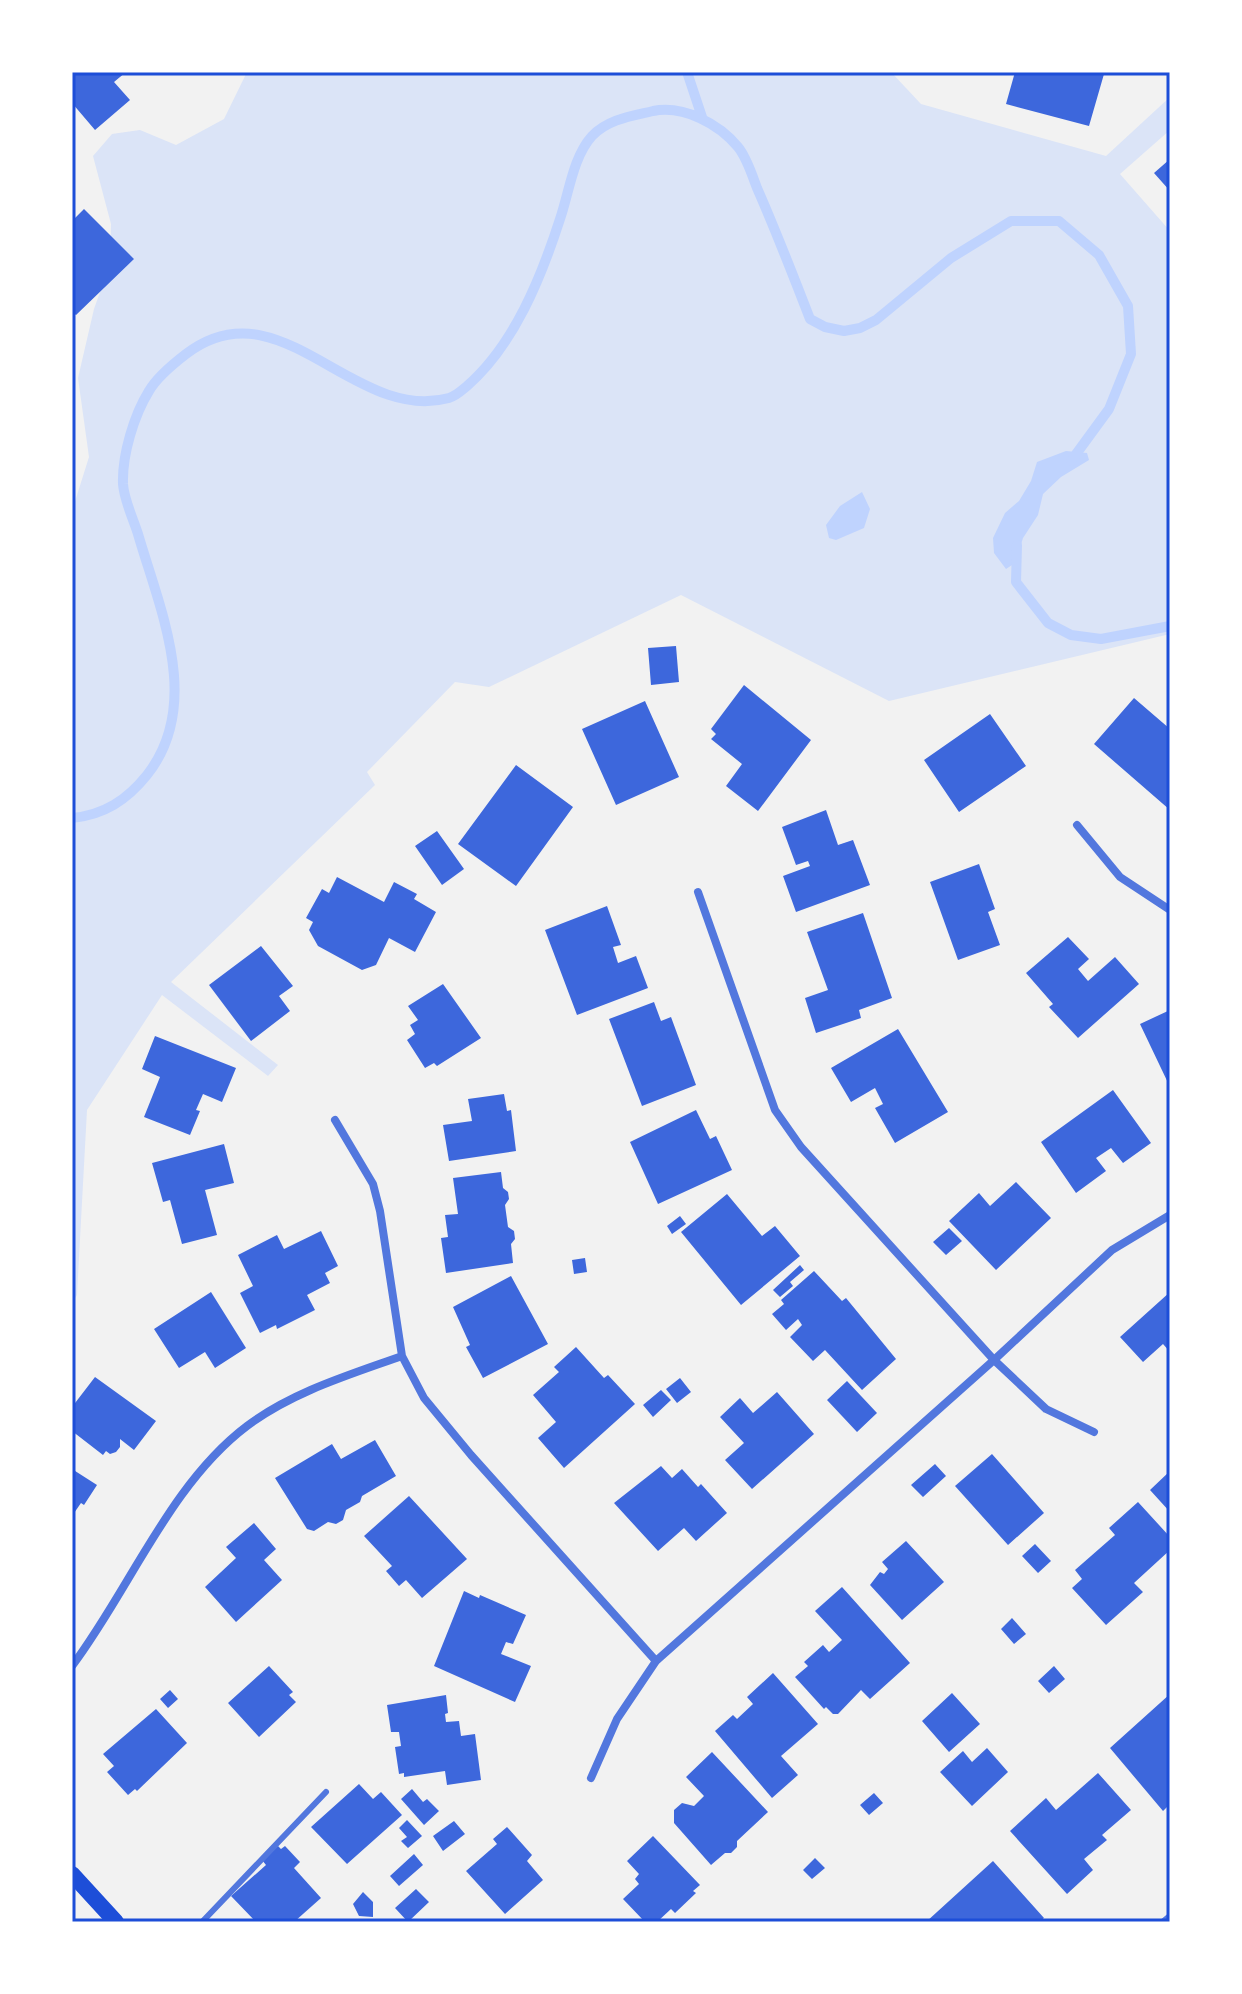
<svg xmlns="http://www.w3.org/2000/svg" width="1242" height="1994" font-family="'Titillium Web',sans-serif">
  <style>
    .green { fill: #dbe4f7 }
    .water { fill: #bfd3fe }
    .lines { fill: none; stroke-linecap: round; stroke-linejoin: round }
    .stream { stroke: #bfd3fe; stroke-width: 10 }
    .building { fill: #3d67dc }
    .service { stroke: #5277de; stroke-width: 6 }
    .minor { stroke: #5277de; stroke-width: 8 }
    .secondary { stroke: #1d4ed8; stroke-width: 16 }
    .neatline { fill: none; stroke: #1d4ed8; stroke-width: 3 }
  </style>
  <rect width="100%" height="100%" fill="#f2f2f2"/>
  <path class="green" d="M247,72H891L921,104L1106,156L1170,97V130L1120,174L1170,231V634L889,701L681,595L489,687L455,682L367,772L375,785L171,982L278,1065L268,1076L162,995L87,1110L77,1295L72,1303V511L89,457L78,378L94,309L110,264L111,224L93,156L112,134L140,130L176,145L224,119Z"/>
  <path class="water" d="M1066,451L1087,453L1089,460L1061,477L1043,494L1038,515L1023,538L1015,563L1006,569L994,553L993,538L1005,513L1019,501L1031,481L1037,462Z
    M862,492L870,509L864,528L836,540L829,538L826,525L840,506Z"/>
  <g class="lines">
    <path class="stream" d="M687,72L702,117
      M1017,545L1016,582L1048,623L1071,635L1101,639L1170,626
      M72,818C104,815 127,800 147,775C203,704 160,610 138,534C133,518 124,500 123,484C122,455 134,415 149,391C157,377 173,364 186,354C280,282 353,424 449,398C456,396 461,391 467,386C514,345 541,278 560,219C569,193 573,157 592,136C608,119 632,116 653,111C684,105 719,124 738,147C747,158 752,175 757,188C776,231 793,275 810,319L825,327L844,331L860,328L876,320L951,258L1011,221H1059L1099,255L1128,306L1131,354L1109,409L1071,461"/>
  </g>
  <path class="building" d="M72,72H126L114,82L130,100L95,130L72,103Z
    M1015,72L1104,74L1089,126L1006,104Z
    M1170,159V191L1154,173Z
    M84,209L134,259L76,315L72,312V221Z
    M676,646L679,682L651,685L648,648Z
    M744,685L811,740L758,811L726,786L742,764L711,739L716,734L711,729Z
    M1134,698L1170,729V810L1094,744Z
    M645,701L679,777L616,805L582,729Z
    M990,714L1026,766L959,812L924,760Z
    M516,765L573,807L516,886L458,844Z
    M826,810L838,845L853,840L870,885L796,912L783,876L810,866L808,861L796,865L782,827Z
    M437,831L464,869L442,885L415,846Z
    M979,864L995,909L988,912L1000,945L958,960L930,882Z
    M337,877L384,902L394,882L417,894L414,899L436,912L415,952L389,938L376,965L362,970L318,946L309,930L313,922L306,918L322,889L329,893Z
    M607,906L621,945L613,947L618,963L636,956L648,988L577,1015L545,930Z
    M863,913L892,998L859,1010L861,1018L816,1033L805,998L828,990L807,932Z
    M1068,937L1089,959L1078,969L1088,981L1115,957L1139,984L1078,1038L1049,1007L1053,1004L1026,973Z
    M261,946L293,986L279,996L290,1011L251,1041L209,985Z
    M443,984L481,1038L437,1066L434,1063L425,1068L407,1040L415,1034L410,1025L418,1020L408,1006Z
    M654,1002L661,1021L671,1017L696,1085L642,1106L609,1019Z
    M1170,1010V1087L1140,1024Z
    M898,1029L948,1112L895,1143L875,1108L883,1104L875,1088L851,1102L831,1068Z
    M155,1036L236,1068L222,1102L203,1094L196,1110L200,1111L190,1135L144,1117L160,1077L142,1069Z
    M1113,1090L1151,1143L1123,1163L1111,1148L1096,1158L1106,1171L1076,1193L1041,1142Z
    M504,1094L507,1111L511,1110L516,1151L449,1161L443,1125L472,1121L468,1099Z
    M696,1110L710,1139L716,1136L732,1170L658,1204L630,1142Z
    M224,1144L234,1183L205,1190L217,1235L182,1244L170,1200L163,1202L152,1163Z
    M501,1172L503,1188L508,1192L509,1199L505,1205L508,1227L514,1231L515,1239L511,1244L513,1263L446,1273L441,1238L448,1237L445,1215L458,1214L453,1178Z
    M1016,1182L1051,1218L996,1270L949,1221L979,1193L990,1206Z
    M727,1194L762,1236L775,1226L800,1256L741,1305L681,1232Z
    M680,1216L686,1224L672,1234L667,1226Z
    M949,1228L962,1241L946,1255L933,1242Z
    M321,1231L338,1266L325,1273L330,1283L307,1295L315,1310L277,1329L276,1325L260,1333L240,1293L253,1286L238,1255L277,1235L284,1249Z
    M585,1258L587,1272L574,1274L572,1260Z
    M800,1265L804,1270L790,1282L793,1286L780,1297L773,1290Z
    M814,1271L842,1301L846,1298L896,1359L862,1390L825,1350L813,1361L790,1337L802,1325L798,1319L786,1330L772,1314L784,1304L781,1300Z
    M511,1276L548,1344L483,1378L466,1347L470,1345L453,1307Z
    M211,1292L246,1348L215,1368L205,1352L179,1368L154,1329Z
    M1170,1292V1352L1163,1344L1143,1362L1120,1337Z
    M576,1347L604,1378L608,1375L635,1404L564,1468L538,1438L556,1422L533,1395L559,1372L554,1367Z
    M95,1377L156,1421L134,1450L120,1439V1447L116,1452L110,1454L106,1451L103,1455L72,1431V1407Z
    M680,1378L691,1392L677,1403L666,1389Z
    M847,1381L877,1413L857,1432L827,1400Z
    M661,1390L671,1400L653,1417L643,1405Z
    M777,1392L814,1434L752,1489L725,1460L744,1443L720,1417L740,1398L753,1413Z
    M375,1440L396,1476L362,1496L360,1502L346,1510L343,1520L336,1524L328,1522L314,1531L307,1529L275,1478L332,1444L341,1459Z
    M992,1454L1044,1513L1008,1545L955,1486Z
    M935,1464L946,1476L923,1497L911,1485Z
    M661,1466L672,1478L682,1469L698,1487L701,1484L727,1513L696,1541L684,1528L658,1551L614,1503Z
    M72,1469L97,1485L84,1505L81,1503L72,1516Z
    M1170,1471V1512L1150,1490Z
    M409,1496L467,1559L422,1598L406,1580L399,1586L386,1571L392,1566L364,1536Z
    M1138,1502L1170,1537V1550L1134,1583L1143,1592L1106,1625L1072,1588L1082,1579L1075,1570L1115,1535L1109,1528Z
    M254,1523L276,1549L264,1560L282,1580L236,1622L205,1587L236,1558L226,1547Z
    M906,1541L944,1582L902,1620L870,1585L880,1572L884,1574L888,1569L882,1562Z
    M1035,1544L1051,1561L1038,1573L1022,1556Z
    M842,1587L910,1663L870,1699L861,1690L838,1714H833L826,1707L824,1709L795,1677L808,1666L804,1662L823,1645L829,1652L842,1640L815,1611Z
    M464,1591L479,1598L480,1595L526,1615L513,1644L506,1642L501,1654L531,1666L515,1702L434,1666Z
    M1012,1618L1026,1634L1014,1644L1001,1629Z
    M269,1666L293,1692L289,1695L296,1702L259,1737L228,1703Z
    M1054,1666L1065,1679L1049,1693L1038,1681Z
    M773,1673L818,1724L781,1756L798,1775L772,1798L715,1731L733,1715L737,1719L753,1704L747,1697Z
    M170,1690L178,1699L168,1708L160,1699Z
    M952,1693L980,1724L949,1752L922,1721Z
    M1170,1694V1804L1163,1811L1110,1748Z
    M446,1695L448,1713L445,1714L446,1722L459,1721L461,1736L475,1734L481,1780L447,1785L445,1771L404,1777V1773L399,1774L395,1747L401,1746L399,1732H391L387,1705Z
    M156,1709L187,1743L137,1791L135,1789L128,1795L107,1772L114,1766L103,1754Z
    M987,1748L1008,1772L972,1806L940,1772L963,1751L972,1762Z
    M712,1752L768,1812L737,1841V1847L731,1853H725L711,1865L674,1823V1810L682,1803L694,1806L704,1796L686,1777Z
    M1098,1773L1131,1810L1102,1835L1107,1840L1084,1859L1093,1870L1067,1894L1010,1831L1046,1798L1056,1810Z
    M359,1784L373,1799L381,1792L402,1815L347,1864L311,1827Z
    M412,1789L423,1802L427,1799L439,1811L424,1825L401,1799Z
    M874,1793L883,1803L869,1815L860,1805Z
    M407,1820L422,1836L408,1848L401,1841L407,1837L399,1828Z
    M454,1821L465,1834L443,1851L433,1836Z
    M507,1827L532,1855L527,1861L543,1880L505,1914L466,1871L497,1844L493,1839Z
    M653,1836L700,1885L693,1891L696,1893L675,1913L671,1909L657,1922H645L623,1899L639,1884L635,1879L639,1874L627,1861Z
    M278,1846L281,1849L285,1846L300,1862L294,1868L321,1898L294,1922H256L231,1896L266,1865L262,1860Z
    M414,1854L423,1865L399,1886L390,1876Z
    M815,1858L825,1868L812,1879L803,1870Z
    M993,1861L1044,1918L1039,1922H989L987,1919L984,1922H926Z
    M416,1889L429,1902L408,1922L395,1908Z
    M363,1892L373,1902V1917L359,1916L353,1904Z"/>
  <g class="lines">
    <path class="service" d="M202,1922L326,1792"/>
    <path class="minor" d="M1077,825L1120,877L1170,910
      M698,892L775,1110L801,1147L994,1360L1046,1409L1094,1432
      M335,1120L373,1184L380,1211L402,1356L424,1398L471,1455L656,1661
      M72,1666C130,1589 170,1484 247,1426C292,1392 349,1375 402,1356
      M591,1778L617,1719L656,1661L994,1360L1112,1250L1170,1215
      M1164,1922L1170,1917"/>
    <path class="secondary" d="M72,1874L116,1922"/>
  </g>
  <rect width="1242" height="1994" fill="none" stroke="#ffffff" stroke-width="148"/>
  <rect x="74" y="74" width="1094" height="1846" class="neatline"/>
</svg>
